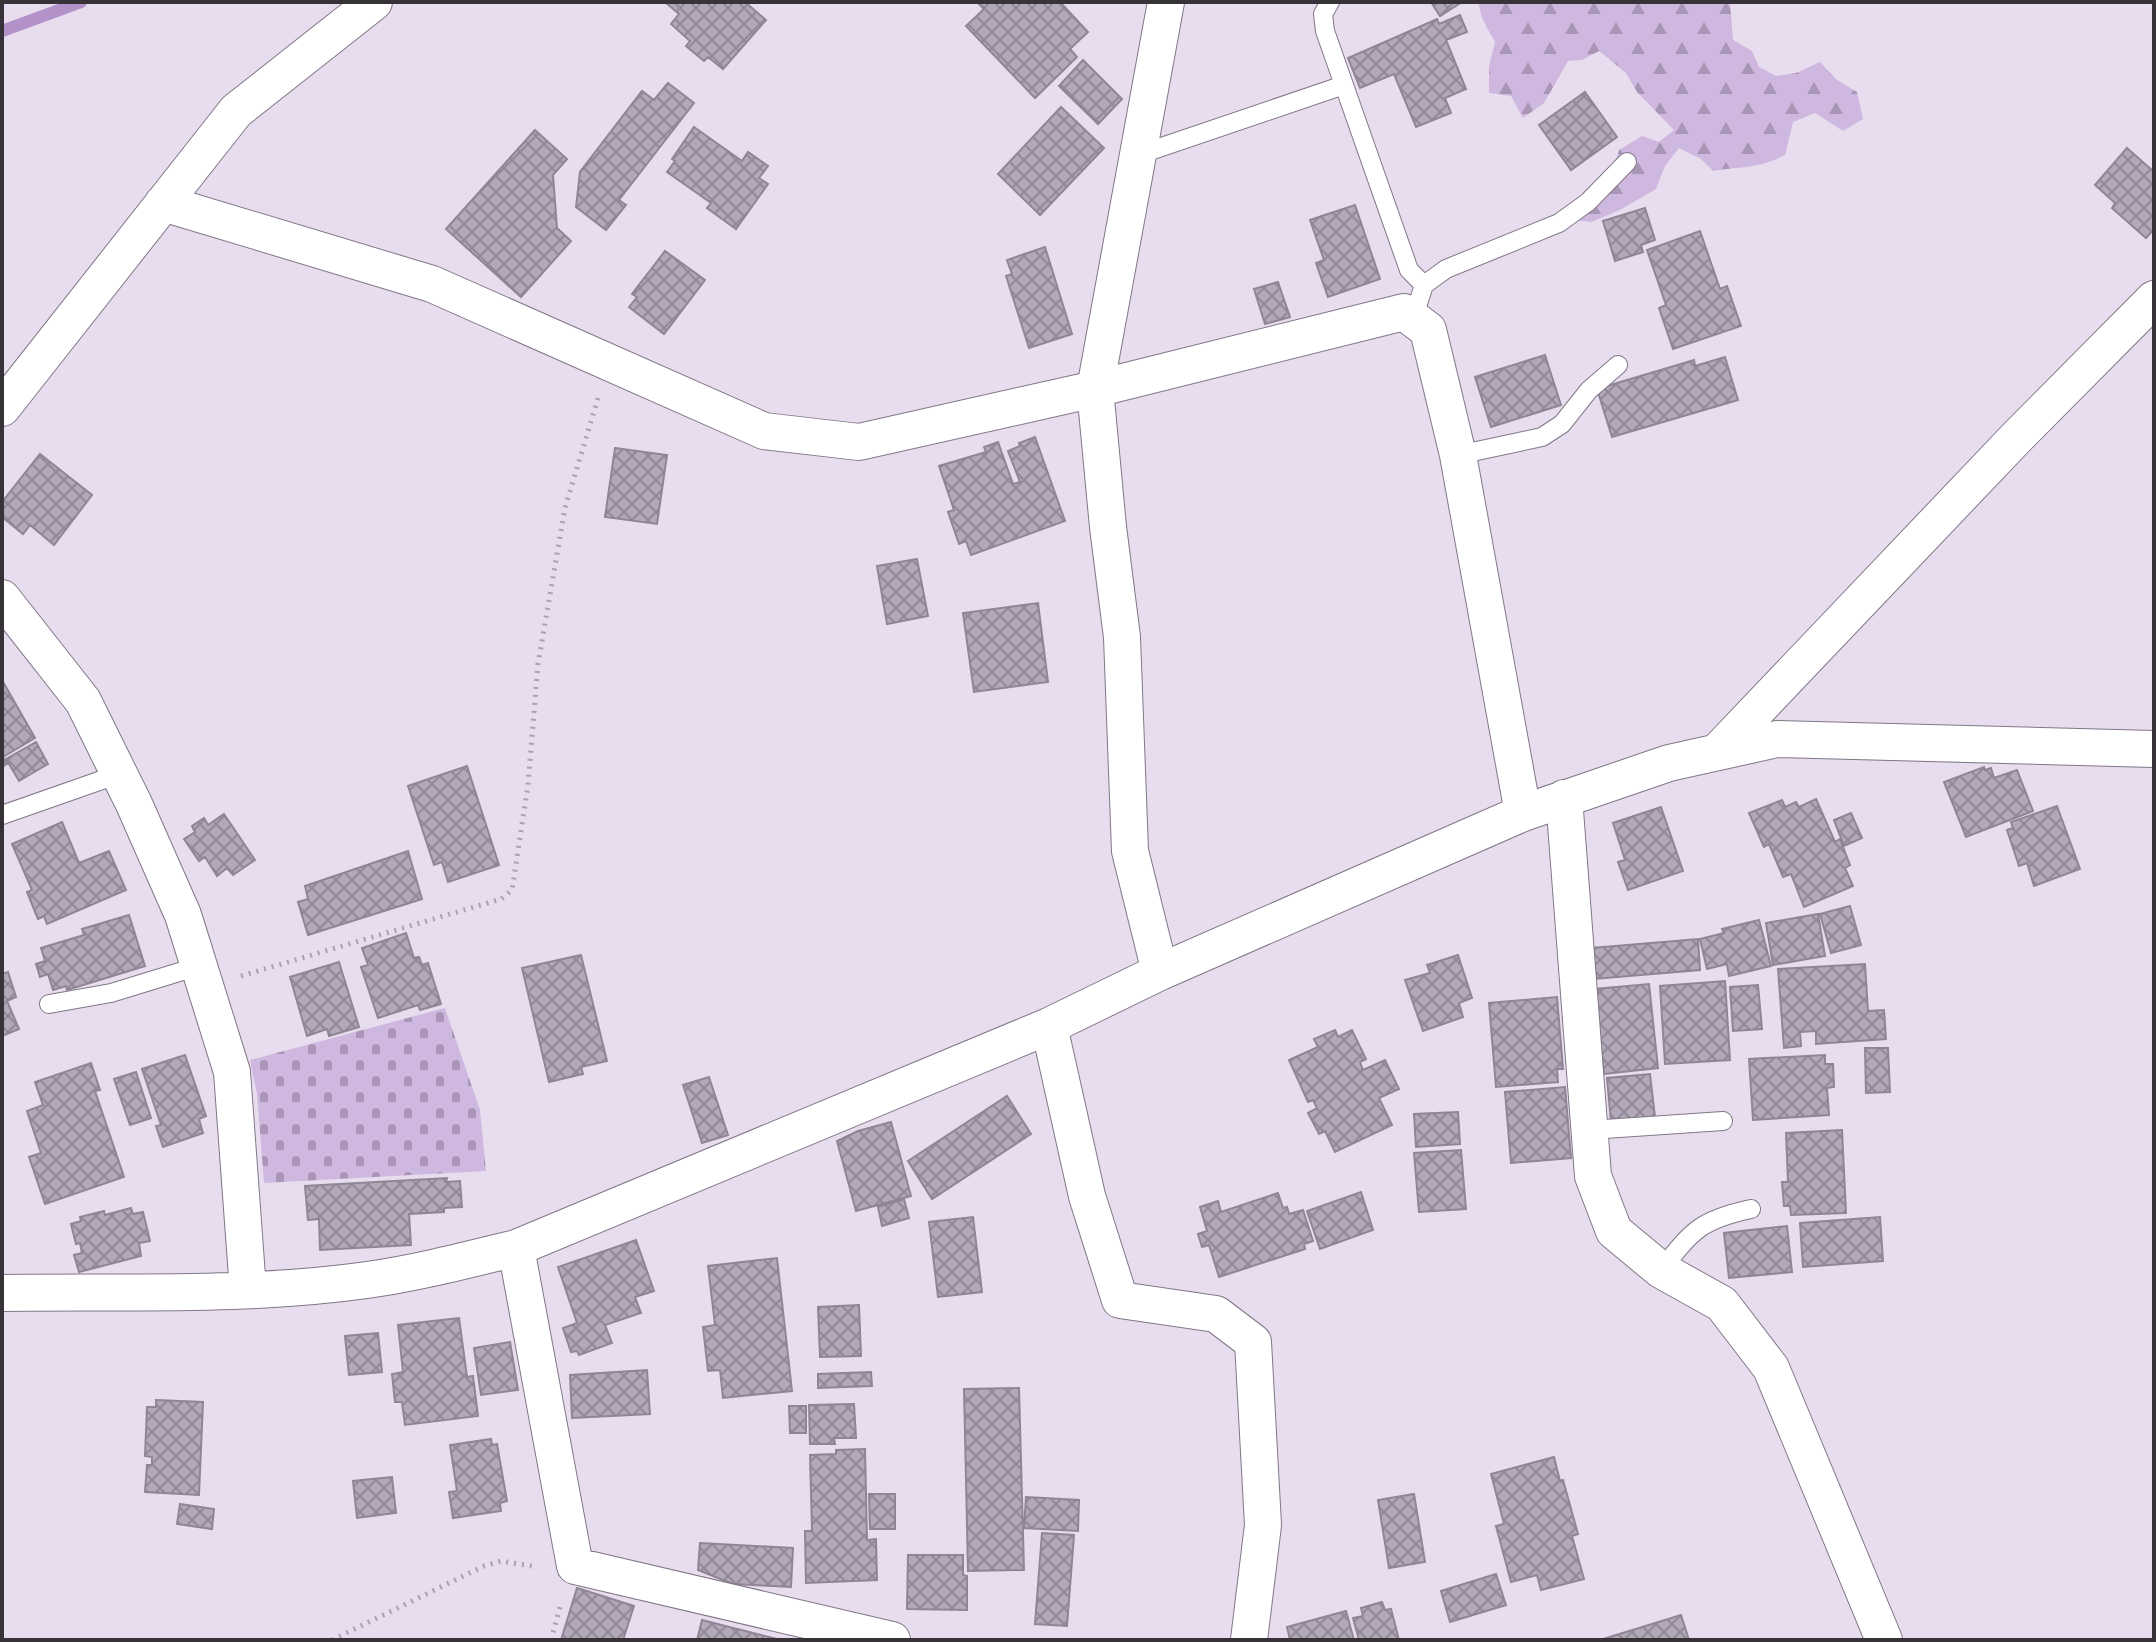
<svg xmlns="http://www.w3.org/2000/svg" width="2156" height="1642" font-family="Commissioner,sans-serif">
  <style>
    .forest { fill: url(#forest-firs) }
    .cemetery { fill: url(#cemetery-stones) }
    .lines { fill: none; stroke-linecap: round; stroke-linejoin: round }
    .stream { stroke: #b391c9; stroke-width: 12 }
    .building { fill: url(#building-cross-hatch); stroke: #8f8595; stroke-width: 2 }
    .service-casing { stroke: #807787; stroke-width: 20 }
    .minor-casing { stroke: #807787; stroke-width: 38 }
    .path { stroke: #a9a2af; stroke-width: 5; stroke-dasharray: 2 6; stroke-linecap: butt }
    .service { stroke: #fff; stroke-width: 18 }
    .minor { stroke: #fff; stroke-width: 36 }
  </style>
  <defs>
    <pattern id="forest-firs" width="22" height="20" patternUnits="userSpaceOnUse" patternTransform="scale(2)"><rect width="22" height="20" fill="#cfb8df"/><path d="M5 1l3.5 6h-7zM16 11l3.5 6h-7z" fill="#a996b6"/></pattern>
    <pattern id="cemetery-stones" width="16" height="16" patternUnits="userSpaceOnUse" patternTransform="scale(2)"><rect width="16" height="16" fill="#cfb8df"/><path d="M2 7V4a2 2 0 0 1 4 0v3zM10 15v-3a2 2 0 0 1 4 0v3z" fill="#a996b6"/></pattern>
    <pattern id="building-cross-hatch" width="8" height="8" patternUnits="userSpaceOnUse" patternTransform="scale(2)"><rect width="8" height="8" fill="#b2a8b9"/><path d="M0 0l8 8M0 8l8-8" fill="none" stroke="#928997"/></pattern>
  </defs>
  <rect width="100%" height="100%" fill="#e7ddee"/>
  <path class="forest" d="M1478,2H1730L1733,40L1752,51L1759,67L1776,76L1796,73L1820,62L1837,80L1857,92L1863,119L1843,131L1815,113L1793,122L1785,155C1758,169 1742,166 1713,171L1701,159L1679,148L1665,166L1656,189L1620,210L1591,222L1576,220L1608,188L1619,150L1642,136L1659,142L1674,130L1637,92L1626,73L1599,51L1582,60L1568,61L1544,103L1523,118L1511,96L1489,93V66L1495,42L1482,18Z"/>
  <path class="cemetery" d="M445,1008L480,1110L486,1171L264,1183L257,1094L250,1060Z"/>
  <g class="lines">
    <path class="stream" d="M2,31L81,2"/>
  </g>
  <path class="building" d="M665,2H745L766,20L723,69L708,57L704,61L686,46L690,41L671,24L679,14Z
    M980,2H1060L1088,32L1070,49L1077,57L1035,98L966,26L984,9L979,4Z
    M1431,2H1462L1440,16Z
    M1460,15L1467,32L1446,40L1466,89L1445,98L1451,113L1416,127L1394,74L1360,88L1348,58L1437,19L1439,24Z
    M1083,60L1122,99L1098,124L1059,86Z
    M668,83L694,103L619,200L626,205L606,230L576,207L580,172L642,91L654,100Z
    M1585,92L1617,137L1571,170L1539,125Z
    M1061,107L1104,148L1040,215L998,174Z
    M694,127L742,161L748,152L768,166L759,178L768,184L736,229L707,208L711,203L667,172L675,161L672,159Z
    M535,130L567,159L553,175L557,228L571,241L521,297L446,229Z
    M2127,148L2154,172V229L2146,238L2112,208L2115,203L2095,185Z
    M1355,205L1380,279L1328,297L1316,263L1324,260L1310,220Z
    M1645,208L1655,240L1641,245L1643,252L1615,261L1603,221Z
    M1700,231L1720,289L1727,286L1741,326L1673,349L1659,308L1666,305L1647,250Z
    M1045,247L1072,334L1029,348L1006,276L1012,274L1007,260Z
    M665,251L705,280L664,334L629,307L637,297L632,294Z
    M1278,282L1290,317L1265,324L1254,289Z
    M1545,355L1561,405L1491,427L1475,377Z
    M1725,357L1738,400L1612,437L1597,389L1694,360L1695,366Z
    M1035,437L1065,521L971,555L966,541L959,544L948,512L954,510L939,466L986,452L984,447L998,442L1013,484L1020,482L1008,451L1020,446L1019,443Z
    M615,448L667,455L657,524L605,517Z
    M40,454L92,495L54,545L30,525L23,534L2,517V502Z
    M917,559L928,616L887,624L877,566Z
    M1038,603L1048,682L974,692L963,613Z
    M2,680L35,738L3,757L7,764L2,767Z
    M36,742L48,764L19,781L6,759Z
    M467,766L499,865L448,882L442,862L434,865L408,786Z
    M1984,767L1985,770L1991,768L1994,778L2017,770L2033,811L1966,837L1944,782Z
    M1816,799L1835,842L1840,839L1850,865L1845,868L1853,886L1804,907L1791,874L1783,877L1769,844L1764,847L1749,813L1782,800L1785,807L1796,802L1799,807Z
    M2057,806L2080,869L2034,886L2027,863L2019,866L2007,830L2013,828L2011,822Z
    M1661,807L1683,871L1628,890L1618,862L1625,860L1613,823Z
    M1851,813L1862,838L1844,846L1834,820Z
    M224,814L255,860L233,875L227,868L217,876L205,857L199,861L184,839L195,832L192,826L204,818L208,825Z
    M62,822L79,863L109,851L126,890L47,924L44,916L38,919L27,892L32,890L12,844Z
    M408,851L422,899L308,935L298,902L308,899L305,886Z
    M1850,906L1861,945L1831,953L1820,914Z
    M1818,914L1825,956L1773,965L1766,923Z
    M129,915L145,966L67,990L66,986L53,990L48,974L40,977L36,964L45,961L41,948L84,935L82,929Z
    M1759,920L1771,966L1729,976L1727,964L1707,969L1700,939L1724,933L1722,929Z
    M406,933L414,958L419,957L422,965L428,963L441,1004L420,1010L418,1005L378,1018L361,967L368,965L362,948Z
    M1698,939L1700,970L1594,979L1592,948Z
    M581,955L607,1061L581,1067L583,1074L549,1082L522,968Z
    M1458,955L1472,998L1459,1003L1463,1017L1423,1031L1405,980L1430,973L1427,965Z
    M339,962L359,1027L329,1036L327,1029L307,1036L290,977Z
    M1865,964L1868,1011L1884,1010L1886,1039L1816,1044V1031L1800,1032L1801,1046L1784,1048L1778,969Z
    M8,972L16,997L7,1001L19,1029L2,1036V974Z
    M1725,981L1730,1060L1665,1064L1660,986Z
    M1649,984L1658,1068L1604,1074L1595,989Z
    M1758,985L1762,1029L1733,1031L1730,987Z
    M1557,997L1563,1069H1557L1558,1082L1496,1087L1489,1003Z
    M1335,1030L1338,1037L1352,1030L1366,1059L1360,1062L1363,1070L1385,1060L1399,1089L1379,1098L1392,1125L1335,1152L1325,1131L1319,1134L1308,1113L1317,1108L1313,1100L1308,1102L1289,1060L1318,1047L1314,1039Z
    M1865,1048H1888L1890,1092L1866,1093Z
    M185,1055L206,1116L199,1119L203,1133L163,1147L156,1126L161,1125L142,1069Z
    M1825,1055V1064H1833L1834,1087L1827,1088L1829,1115L1753,1120L1749,1059Z
    M91,1063L100,1090L95,1091L124,1177L45,1204L29,1157L41,1153L27,1111L43,1105L35,1082Z
    M136,1072L151,1118L130,1125L114,1079Z
    M1650,1074L1655,1117L1611,1122L1607,1078Z
    M709,1077L728,1135L702,1143L683,1085Z
    M1565,1087L1571,1158L1511,1163L1505,1092Z
    M1007,1096L1031,1134L932,1199L908,1161Z
    M1458,1112L1460,1144L1416,1147L1414,1114Z
    M891,1122L911,1196L856,1211L837,1141L858,1131Z
    M1842,1130L1846,1213L1791,1215L1790,1206H1784L1782,1182H1788L1786,1133Z
    M1461,1150L1466,1209L1419,1212L1414,1153Z
    M447,1178L446,1182L460,1181L462,1207L444,1208V1212L409,1214L411,1245L320,1250L319,1219L308,1220L305,1186Z
    M1361,1192L1373,1230L1320,1249L1307,1211Z
    M1278,1193L1283,1208L1287,1207L1289,1214L1303,1210L1313,1241L1304,1244L1305,1249L1219,1277L1209,1245L1202,1247L1198,1234L1207,1231L1200,1207L1218,1201L1221,1212Z
    M904,1199L909,1218L882,1226L878,1207Z
    M131,1208L133,1214L143,1212L150,1241L139,1243L141,1256L79,1272L74,1255L82,1253L80,1243L76,1244L71,1224L81,1221L80,1217L104,1211L105,1215Z
    M973,1217L982,1292L938,1297L929,1222Z
    M1880,1217L1883,1261L1803,1267L1800,1223Z
    M1787,1226L1792,1272L1729,1278L1724,1233Z
    M636,1240L654,1291L635,1297L641,1313L605,1325L612,1343L579,1355L577,1351L571,1352L563,1328L577,1323L558,1267Z
    M777,1258L792,1391L723,1398L720,1370L708,1371L703,1327L715,1325L708,1266Z
    M859,1305L861,1356L820,1357L818,1307Z
    M459,1318L467,1377L473,1376L478,1416L405,1425L402,1402H395L392,1374L403,1372L398,1325Z
    M378,1333L382,1372L349,1375L345,1336Z
    M510,1342L518,1390L481,1395L474,1348Z
    M647,1370L650,1414L572,1418L570,1375Z
    M871,1372L872,1386L818,1388V1374Z
    M1019,1388L1024,1570L968,1571L964,1389Z
    M156,1400L203,1402L199,1495L145,1492L147,1465H152V1457L145,1456L147,1407H156Z
    M854,1404L856,1438H834L835,1444H810L809,1405Z
    M789,1406H806V1433H790Z
    M491,1439L492,1445L497,1444L507,1501L500,1503L501,1511L453,1518L449,1492L457,1491L450,1445Z
    M865,1449L867,1540L876,1539L877,1580L806,1583L805,1531H812L810,1455L836,1454V1450Z
    M1554,1457L1560,1481L1563,1480L1578,1534L1572,1536L1584,1579L1541,1590L1537,1575L1511,1582L1496,1526L1504,1524L1491,1474Z
    M392,1477L396,1513L357,1518L353,1481Z
    M869,1494H895V1529H870Z
    M1414,1494L1425,1562L1389,1568L1378,1500Z
    M1026,1497L1079,1500L1078,1531L1024,1528Z
    M180,1504L214,1509L212,1529L177,1524Z
    M1042,1533L1074,1535L1067,1626L1035,1624Z
    M700,1543L793,1548L791,1587L733,1584L698,1570Z
    M908,1555H963V1575L967,1576V1610L907,1609Z
    M1496,1574L1506,1605L1450,1622L1441,1591Z
    M577,1588L634,1606L623,1640H561Z
    M1382,1602L1385,1610L1391,1609L1399,1640H1359L1353,1618L1363,1616L1361,1608Z
    M1346,1611L1354,1640H1290L1287,1627Z
    M1681,1615L1689,1640H1600Z
    M702,1620L781,1640H697Z"/>
  <g class="lines">
    <defs>
      <path id="service" d="M1330,2L1323,14L1325,31L1409,270L1424,285
        M1138,155L1344,85
        M1413,319L1424,285L1446,269L1559,223L1588,202L1627,162
        M1458,455L1542,437L1562,424L1589,390L1618,365
        M2,815L119,774
        M49,1004L111,993L199,966
        M1590,1130L1723,1121
        M1661,1270C1693,1230 1700,1220 1751,1209"/>
      <path id="minor" d="M163,203L432,284L764,431L859,442L1095,389L1404,312L1428,330L1458,455L1523,813
        M2,408L236,111L374,2
        M2,598L83,701L134,804L183,915L232,1072L248,1290
        M1717,752L2016,438L2154,299
        M1564,798L1593,1176L1614,1231L1661,1270L1722,1304L1771,1368L1884,1640
        M1160,972L1130,851L1122,637L1108,527L1095,389L1166,2
        M1049,1026L1087,1196L1120,1300L1216,1314L1253,1342L1263,1525L1249,1640
        M516,1248L575,1566L892,1640
        M2,1293C123,1291 247,1297 367,1280C417,1273 467,1260 516,1248L1049,1026L1160,972L1523,813L1669,763L1777,739L2154,749"/>
    </defs>
    <use href="#service" class="service-casing"/>
    <use href="#minor" class="minor-casing"/>
    <path class="path" d="M241,976L501,899L512,890L528,785L538,664L565,508L598,398
      M332,1640L484,1566L501,1561L537,1567
      M551,1640L561,1603"/>
    <use href="#service" class="service"/>
    <use href="#minor" class="minor"/>
  </g>
  <rect width="2156" height="1642" fill="none" stroke="#363238" stroke-width="8"/>
</svg>
